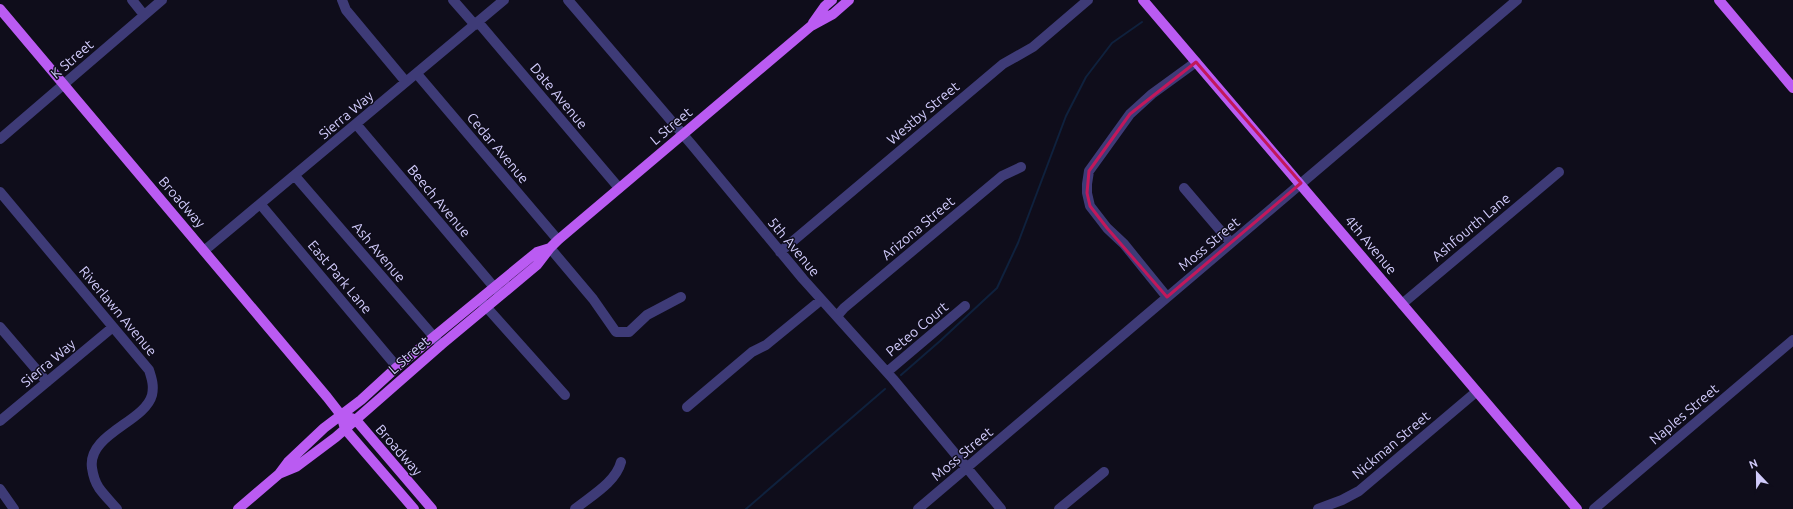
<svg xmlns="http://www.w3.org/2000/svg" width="1793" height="509" font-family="Ubuntu,sans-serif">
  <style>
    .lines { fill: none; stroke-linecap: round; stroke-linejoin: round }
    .stream { stroke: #0f213d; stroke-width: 2 }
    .minor { stroke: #3e3b77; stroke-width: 10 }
    .major { stroke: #ba5bf2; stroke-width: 10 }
    .marked { fill: none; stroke: #c2185b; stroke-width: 3; stroke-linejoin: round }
    .labels { text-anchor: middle; stroke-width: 3; stroke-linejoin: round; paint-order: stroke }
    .street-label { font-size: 14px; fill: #d1cbfb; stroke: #0f0d1b }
  </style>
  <rect width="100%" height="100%" fill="#0f0d1b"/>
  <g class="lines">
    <path class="stream" d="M901,375L940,341L997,288L1018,243L1066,116L1086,77L1112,43L1142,22
      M746,509L885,389"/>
    <path class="minor" d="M132,0L144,15
      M342,0L346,10L406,82
      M453,0L475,25
      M568,0L692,145L803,279L893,379L1001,509
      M478,22L619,188
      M417,74L558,240
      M356,124L499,293
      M0,139L162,0
      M295,176L441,345
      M1184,188L1231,243
      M0,192L149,370C152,379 154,386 152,395C145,422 87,434 92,468C93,475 95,482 99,488C104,495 111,502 117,509
      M261,205L397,367
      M550,248L593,299L616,332H629L647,315L681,297
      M205,250C305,167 405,84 504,0
      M780,252L1003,64L1033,47L1088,0
      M1167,297L1124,244L1107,228L1090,206L1087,193V184L1089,171L1130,114L1152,94L1196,62
      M481,301L565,395
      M1402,304L1559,172
      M837,316L844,308L1002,176L1021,167
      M0,327L47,382
      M887,372L965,306
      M687,407L752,352L766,345L821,300
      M0,421L113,327
      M0,489L14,509
      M575,509C591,496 616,482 621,462
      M918,509L1517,0
      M1059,509L1104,472
      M1318,509L1342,500L1359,491L1476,392
      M1594,509L1793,340"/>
    <path class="major" d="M1143,0L1577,509
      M1719,0L1793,88
      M0,9L327,397L341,415L345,429L414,509
      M813,23L825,6L832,0
      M351,418L356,420L432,509
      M279,474L296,467L336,437L441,345L537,265L550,248L558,240L811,26L833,14L849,0
      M238,509L279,474L288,462L324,428L361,400L397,367L537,252L550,248"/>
  </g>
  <path class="marked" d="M1196,62L1301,183L1167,297L1107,228L1090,206L1087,193L1089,171L1130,114Z"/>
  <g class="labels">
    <g class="street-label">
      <text transform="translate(72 59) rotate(-41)" y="5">K Street</text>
      <text transform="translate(559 96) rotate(50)" y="5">Date Avenue</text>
      <text transform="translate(923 113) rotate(-40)" y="5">Westby Street</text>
      <text transform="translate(346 115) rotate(-40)" y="5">Sierra Way</text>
      <text transform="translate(671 126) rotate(-40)" y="5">L Street</text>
      <text transform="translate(498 148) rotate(50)" y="5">Cedar Avenue</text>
      <text transform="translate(439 201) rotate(50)" y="5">Beech Avenue</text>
      <text transform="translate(182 202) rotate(49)" y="5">Broadway</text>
      <text transform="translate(1471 227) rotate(-40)" y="5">Ashfourth Lane</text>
      <text transform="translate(918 228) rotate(-40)" y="5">Arizona Street</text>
      <text transform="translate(1209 244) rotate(-40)" y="5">Moss Street</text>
      <text transform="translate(1371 245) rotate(50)" y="5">4th Avenue</text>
      <text transform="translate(794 247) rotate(50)" y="5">5th Avenue</text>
      <text transform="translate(379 252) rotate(50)" y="5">Ash Avenue</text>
      <text transform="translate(340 277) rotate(50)" y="5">East Park Lane</text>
      <text transform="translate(118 311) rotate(50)" y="5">Riverlawn Avenue</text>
      <text transform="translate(917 329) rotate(-40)" y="5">Peteo Court</text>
      <text transform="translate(409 355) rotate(-41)" y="5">L Street</text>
      <text transform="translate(48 363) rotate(-40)" y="5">Sierra Way</text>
      <text transform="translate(1684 414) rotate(-40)" y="5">Naples Street</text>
      <text transform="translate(1391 445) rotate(-40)" y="5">Nickman Street</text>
      <text transform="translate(399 450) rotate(49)" y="5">Broadway</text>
      <text transform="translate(962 454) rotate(-40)" y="5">Moss Street</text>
    </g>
  </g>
  <g transform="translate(1757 473) rotate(338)" stroke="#0f0d1b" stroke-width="3" paint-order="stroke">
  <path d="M0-3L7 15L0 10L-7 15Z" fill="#d1cbfb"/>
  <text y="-6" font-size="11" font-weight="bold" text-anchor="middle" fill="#d1cbfb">N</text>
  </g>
</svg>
